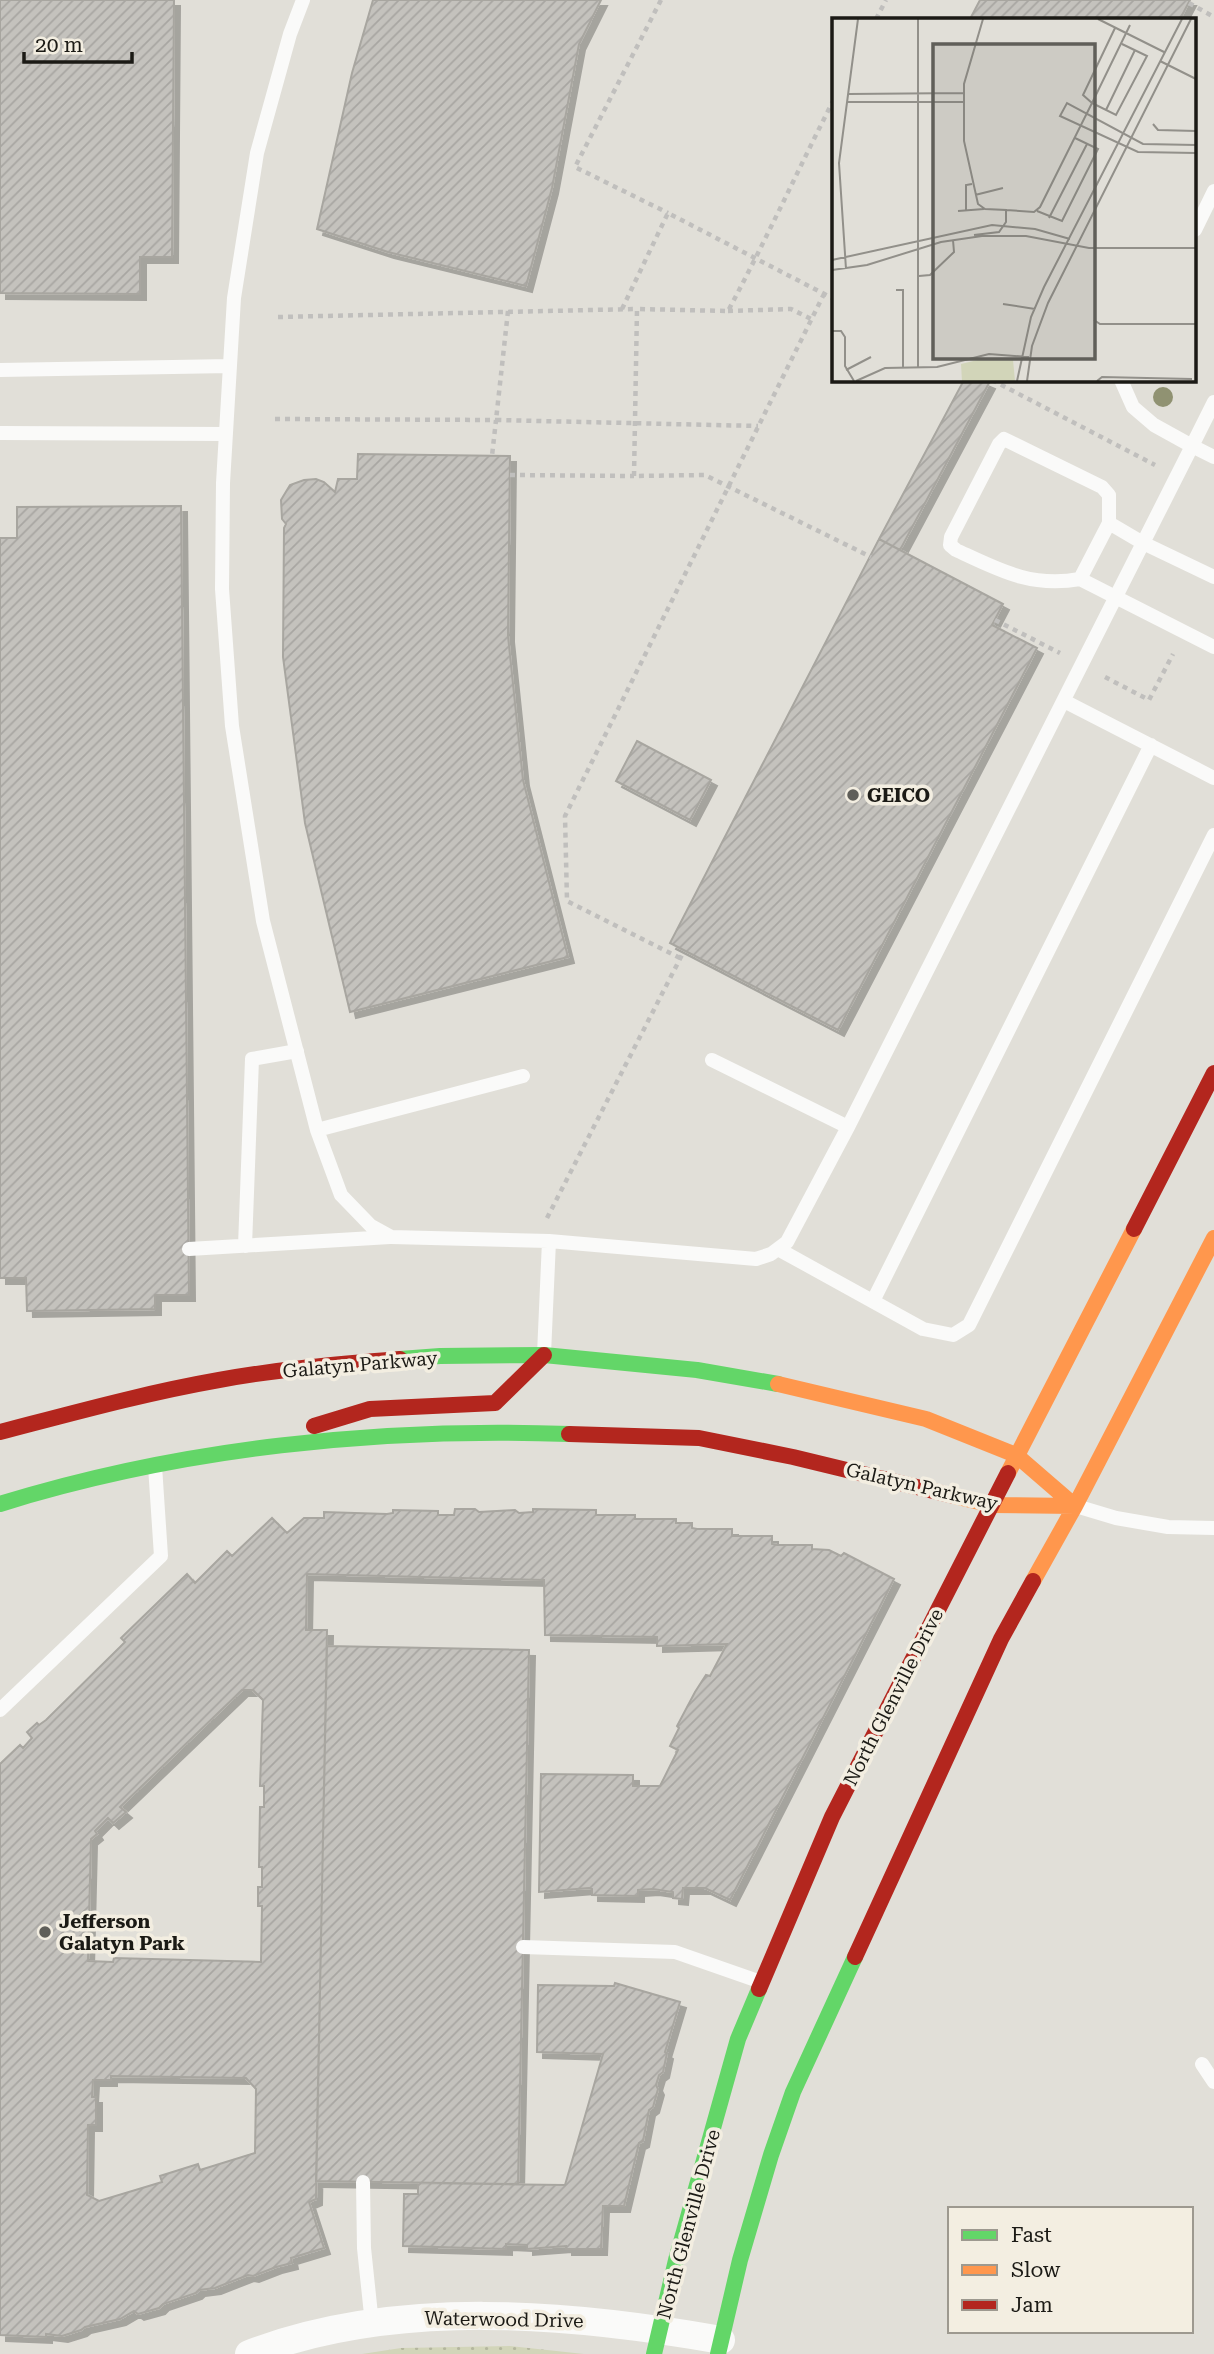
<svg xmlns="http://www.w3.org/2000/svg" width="1214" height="2354" font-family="'Roboto Serif',serif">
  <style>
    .grass { fill: url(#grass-dots) }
    .building { fill: url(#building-hatch); stroke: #a8a6a0; stroke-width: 2; fill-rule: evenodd; filter: url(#shadow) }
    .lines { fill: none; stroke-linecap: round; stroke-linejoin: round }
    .path { stroke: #c0bfbd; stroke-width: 4.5; stroke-dasharray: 5 5; stroke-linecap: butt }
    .lane { stroke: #fafaf9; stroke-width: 14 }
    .street { stroke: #fafaf9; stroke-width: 28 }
    .fast { stroke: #63d668; stroke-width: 16 }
    .slow { stroke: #ff974d; stroke-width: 16 }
    .jam { stroke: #b3261e; stroke-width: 16 }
    .tree { fill: #909272 }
    .poi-dot { fill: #605f59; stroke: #f3eee1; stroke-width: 2.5 }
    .labels { text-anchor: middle; stroke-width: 7; stroke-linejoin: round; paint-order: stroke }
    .poi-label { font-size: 19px; font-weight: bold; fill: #1b1a15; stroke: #f3eee1; text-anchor: start }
    .street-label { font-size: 19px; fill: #1b1a15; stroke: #f3eee1 }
    .inset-road { fill: none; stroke: #92908a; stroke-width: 2 }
    .view { fill: #605f59; fill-opacity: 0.15; stroke: #605f59; stroke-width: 3.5 }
    .inset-edge { fill: none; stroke: #1b1a15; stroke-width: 3.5 }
  </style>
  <defs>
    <pattern id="grass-dots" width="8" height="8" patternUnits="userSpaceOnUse" patternTransform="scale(1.75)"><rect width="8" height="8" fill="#d2d5b9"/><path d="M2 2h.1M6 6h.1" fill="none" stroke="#b4b69e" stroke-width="1.8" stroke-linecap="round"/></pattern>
    <pattern id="building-hatch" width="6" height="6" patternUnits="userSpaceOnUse" patternTransform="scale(1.75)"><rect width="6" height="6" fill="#c4c2bd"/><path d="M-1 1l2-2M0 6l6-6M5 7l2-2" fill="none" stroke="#a8a6a2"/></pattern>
    <filter id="shadow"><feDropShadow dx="6" dy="6" stdDeviation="0" flood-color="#0004"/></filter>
  </defs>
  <rect width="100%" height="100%" fill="#e1dfd8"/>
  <path class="grass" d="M510,2346L584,2354H362L401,2348Z"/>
  <path class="building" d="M0,0H174L172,257H140V294L0,293Z
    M373,0H601L579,44L552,188L526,286L388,252L317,229L352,73Z
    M980,0H1190L1180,19H970Z
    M964,380H982L989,383L900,550L879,539Z
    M358,454L510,456L508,636L523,780L568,957L350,1012L305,823L283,657L284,528L286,524L282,519L281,500L290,485L304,480L316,479L324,482L335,492L338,479H357Z
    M181,506L189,1295H155V1309L27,1311L26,1278H0V538H17V507Z
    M879,539L1003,604L992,625L1037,648L838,1030L670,943Z
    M637,741L711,780L690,820L616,781Z
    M455,1509H475L479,1512L515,1510L519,1513L533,1512V1509L596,1510V1515H635V1519H676V1523H692V1528L697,1529H732V1536H772V1544L777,1545H812V1549L829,1550L841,1556L844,1553L894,1579L730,1900L705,1888H683L682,1899L673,1898V1892L653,1889L638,1890V1896L592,1895V1889L589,1888L539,1892L541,1774L633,1775V1786H660L678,1750L670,1746L679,1728L677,1726L695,1692L706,1675L710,1676L727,1644L657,1646V1637L545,1635L544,1580L307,1574L306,1630H327L316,2199L309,2202L324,2248L291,2258L292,2263L276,2267L253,2276L248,2275L215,2288L199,2290L196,2293L163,2304L159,2308L138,2314L134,2311L120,2319L85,2327L81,2330L62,2336L46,2334V2337L0,2335V1764L20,1745L23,1748L32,1738L27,1732L37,1723L39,1725L46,1720L120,1647L125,1642L121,1638L187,1574L195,1583L227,1551L232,1556L272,1518L287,1533L304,1518H324V1512L387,1514L393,1513V1510L438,1511V1515H454ZM242,1690H253L263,1700L260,1786H264V1807H260L259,1867H262V1887H258V1906H262L261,1962L114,1958L113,1962L88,1961L91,1839L97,1834L95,1831L108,1818L113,1823L126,1812L120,1807ZM111,2076L246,2078L256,2089L255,2153L200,2170L198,2164L160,2176L162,2182L99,2201L87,2195L88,2125H96V2097H92L93,2080H111Z
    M327,1646L529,1650L518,2184L316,2181Z
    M615,1983L680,2002L665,2052L667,2053L663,2072L659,2075L656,2085L658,2089L653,2107L649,2110L643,2141L639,2143L624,2206H603L601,2249H566V2246L527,2249V2245L506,2244V2249L403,2246L404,2194H418V2183L565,2185L603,2054L537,2052L538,1985L614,1986Z"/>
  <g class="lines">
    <path class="path" d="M661,0L575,167L668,213
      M1189,3L1214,17
      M876,19L886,0
      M834,99C798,170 765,242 728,311L637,309L634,476L705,475L871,557
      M622,309L668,213L834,299
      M508,311L496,420L758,426
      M728,311L791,309L811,319
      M278,317L637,309
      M992,380L1155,465
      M275,419L496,420L492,456
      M510,475L634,476
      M995,620L1060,653
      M1105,677L1149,700L1173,654
      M680,958L567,901L565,816L824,294
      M547,1218L684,951"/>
    <path class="lane" d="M303,0L290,34L257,153L234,298L223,483L222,589L232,726L263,921L317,1130L341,1195L371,1226L391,1237L549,1241L544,1354
      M1195,230L1214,191
      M0,370L230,366
      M1214,402L1192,446L1214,457
      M0,433L226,434
      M1214,577L1143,543L1109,523V495L1102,487L1004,439L999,444L951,537L950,545L956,550C999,570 1031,588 1080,579L1214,647
      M1080,579L1109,523
      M1064,701L1214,778
      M712,1060L848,1127
      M317,1130L523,1076
      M549,1241L756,1259L771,1254L787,1242L848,1127L1192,446L1154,425L1133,407L1121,380
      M245,1246L252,1059L297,1051
      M189,1249L390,1237
      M778,1249L923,1329L953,1335L969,1325L1214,835
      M873,1301L1151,745
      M1076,1506L1116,1518L1168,1527L1214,1528
      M0,1710L161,1556L155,1466
      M523,1947L675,1952L761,1982
      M1202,2064L1214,2082
      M363,2182L364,2248L372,2324"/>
    <path class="street" d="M249,2354C396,2298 569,2313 721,2340"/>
    <path class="fast" d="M400,1359L440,1356L544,1355L697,1370L778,1384
      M0,1504C180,1448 380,1427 569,1434
      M654,2354L676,2260L738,2039L759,1989
      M718,2354L740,2260L771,2155L793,2092L855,1957"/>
    <path class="slow" d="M778,1384L926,1419L1016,1455L1075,1506
      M1008,1473L1134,1229
      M954,1496L992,1505L1075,1506
      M1033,1581L1075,1506L1214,1238"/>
    <path class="jam" d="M1134,1229L1214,1073
      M314,1426L370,1409L495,1403L544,1355
      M0,1432C73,1413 145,1393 219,1380C279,1369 339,1364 400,1359
      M569,1434L699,1438L793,1457L954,1496
      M855,1957L1001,1639L1033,1581
      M759,1989L832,1817L1008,1473"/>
  </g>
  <circle class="tree" cx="1163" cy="397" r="10"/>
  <g class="poi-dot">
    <circle cx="853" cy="795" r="7"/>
    <circle cx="45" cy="1932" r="7"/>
  </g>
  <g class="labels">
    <g class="poi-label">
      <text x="867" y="802">GEICO</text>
      <text x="59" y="1928">Jefferson<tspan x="59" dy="22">Galatyn Park</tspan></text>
    </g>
    <g class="street-label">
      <text transform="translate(360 1364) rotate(-5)" y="7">Galatyn Parkway</text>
      <text transform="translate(922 1486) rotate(13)" y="7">Galatyn Parkway</text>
      <text transform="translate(893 1697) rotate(-63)" y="7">North Glenville Drive</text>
      <text transform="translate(688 2224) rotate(-75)" y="7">North Glenville Drive</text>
      <text transform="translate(504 2319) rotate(1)" y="7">Waterwood Drive</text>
    </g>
  </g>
  <g transform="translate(832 18)">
    <rect width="364" height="364" fill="#e1dfd8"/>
    <path d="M154,340L181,342L183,363H130L129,346Z" fill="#d2d5b9"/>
    <path class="inset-road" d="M266,1L332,34M290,26L315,38L284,97L260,85L298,7M328,43L364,61M17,76L132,75M15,84H131M274,92L303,32M321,106L326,112L364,113M364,127L311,126L235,85L228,98L306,134L364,135M143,177L171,170M134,192V167L140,166M174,192L202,194L208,189L260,85L251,77L283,10M126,193L152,191M205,193L230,203L266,131L243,120M217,200L255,126M142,217L167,214L174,204V192L153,191L146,186L132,123V66L151,1M0,242L160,207L203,211L238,221M14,251L7,145L26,1M0,252L35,247L109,224L150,218H194L257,230H364M87,258L98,257L122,234L121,222M64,272H71V349M171,286L203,291M262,302L268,306H364M0,313H9L13,319V348L22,363M86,349V1M14,352L39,339M24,363L53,350L105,349L157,336L197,339M185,363L199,299L212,269L350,1M195,363L200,328L216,285L359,1M265,363L270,359L360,361"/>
    <path class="view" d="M101,26H263V341H101Z"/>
    <rect width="364" height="364" class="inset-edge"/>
  </g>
  <rect x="948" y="2207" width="245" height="126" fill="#f3eee1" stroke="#9d998f" stroke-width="2"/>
  <rect x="962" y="2230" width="35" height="10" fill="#63d668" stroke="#9d998f" stroke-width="2"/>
  <text x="1011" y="2242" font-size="21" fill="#1b1a15">Fast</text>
  <rect x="962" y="2265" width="35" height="10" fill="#ff974d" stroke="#9d998f" stroke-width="2"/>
  <text x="1011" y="2277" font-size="21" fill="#1b1a15">Slow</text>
  <rect x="962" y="2300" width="35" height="10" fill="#b3261e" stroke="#9d998f" stroke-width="2"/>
  <text x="1011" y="2312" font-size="21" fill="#1b1a15">Jam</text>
  <path d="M24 52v10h108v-10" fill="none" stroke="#1b1a15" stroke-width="3.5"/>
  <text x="35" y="52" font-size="21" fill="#1b1a15" stroke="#f3eee1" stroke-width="5" paint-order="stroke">20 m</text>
</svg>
